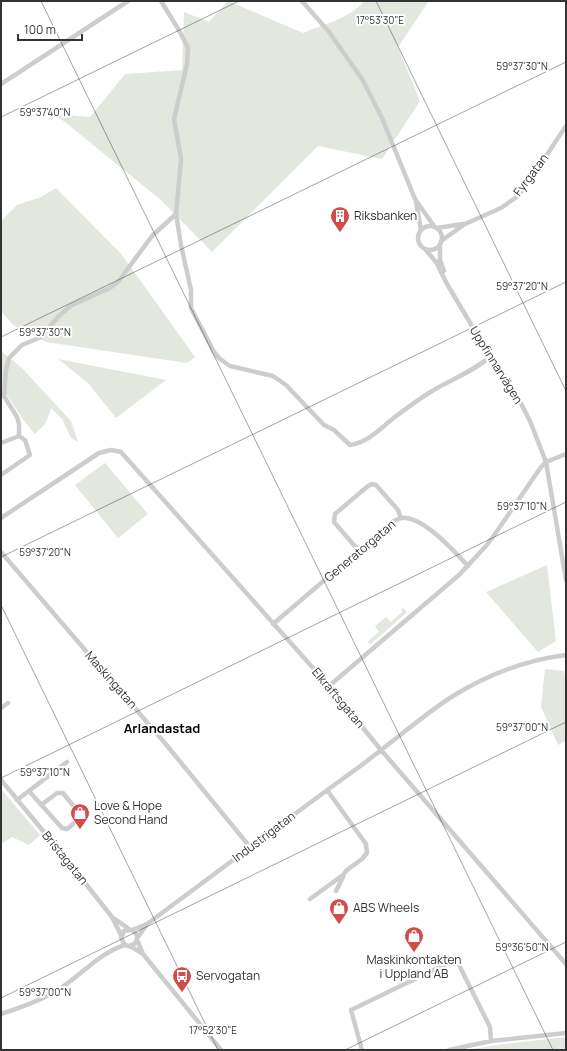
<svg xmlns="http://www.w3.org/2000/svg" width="567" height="1051" font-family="Manrope,sans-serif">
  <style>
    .green { fill: #e2e8dd }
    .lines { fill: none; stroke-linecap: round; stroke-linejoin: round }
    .minor { stroke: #cdcdcd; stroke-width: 4.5 }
    .ticks { fill: none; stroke: #333; stroke-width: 1; stroke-opacity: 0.45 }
    .labels { text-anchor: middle; stroke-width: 4; stroke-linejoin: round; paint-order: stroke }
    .street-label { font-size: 12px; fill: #333; stroke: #fff }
    .poi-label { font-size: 12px; fill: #333; stroke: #fff; text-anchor: start }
    .neighbourhood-label { font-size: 13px; font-weight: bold; fill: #000; stroke: #fff }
    .ticks-label { font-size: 10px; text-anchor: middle; fill: #333; stroke: #fff; stroke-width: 4; stroke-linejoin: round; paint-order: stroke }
  </style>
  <rect width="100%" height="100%" fill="#fff"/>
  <path class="green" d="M228,1L303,33C322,25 351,18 364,1H429L398,47L420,101L382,159L318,146L212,252L162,201L55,114L90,117L125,74L182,70L184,12L209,22Z
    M56,188L122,255L195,357L187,363L46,342L13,325L1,311V221L17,205L41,197Z
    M1,351L22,368L71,421L78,442L71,438L62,419L51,408L46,423L35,434L24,421L7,395L1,398Z
    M58,359L166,380L116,418L88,383Z
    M105,463L148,514L118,538L75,485Z
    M547,565L556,641L538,652L486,592Z
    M403,608L407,612L406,613L371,644L367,642L379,632L375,626L386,617L391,622L402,612L401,610Z
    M545,669L564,671L566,680V741L558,745L541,707Z
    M1,789L40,835L29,845L12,837L1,844Z
    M566,1037V1050H466L504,1044Z"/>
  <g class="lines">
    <path class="minor" d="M161,1L180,32L188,48L187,64L174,119L181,159L176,214L181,245L191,290V308L214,352L220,359L230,366L273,376L286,385L324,425L334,430L350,445C368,443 382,427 396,416C410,406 424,395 439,387C457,377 477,369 492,355
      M302,1L329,32L362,79L382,118L415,199L434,226
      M1,84L128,1
      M416,202L421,230
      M418 238a12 12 0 1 1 24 0a12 12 0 1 1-24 0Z
      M437,228L463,224
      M441,241L465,224L501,208L518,196L532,177L566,126
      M440,244V260L444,271
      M425,249L436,262L447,284L472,326L513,388L530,421L546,462L566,580
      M19,436V424L17,417L4,396L6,370L9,358L22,345L41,337L58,317L70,306L110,288L118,282L152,236L176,214
      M1,443L19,436
      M1,475L30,455L25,440L19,436
      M1,518L99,453L111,450L121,452L329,686L381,750L566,964
      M359,551L334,522L335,514L368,486L372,484L376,485L398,510L401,518
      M1,552L164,742L250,847
      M273,624L394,521C398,519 401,517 406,518C426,520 454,551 468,566
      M329,686L459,575L486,546L495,534L541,467L546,462L566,454
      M1,708L8,703
      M1,780L63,855L112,917L121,935
      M29,791L62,828L67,829L80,818L79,813L63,793H57L41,805
      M17,800L67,762
      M336,891L343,877
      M310,899L343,875L347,870L362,859L367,853L366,844L327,790
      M115,919L129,929
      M138,937L147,924
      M137,940L143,954L221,1050
      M128,946C134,946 138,941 137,935L132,930
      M143,954L132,947L125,945L121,938L124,931L132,930L147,924C218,872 288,818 359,767C391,744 420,717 453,696C487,675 526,660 566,655
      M1,1014C22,1007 42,1000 61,988C82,974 101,952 125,945
      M362,1050L351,1010L446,964L458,963L490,1027L491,1041
      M449,1050L491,1041L566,1033"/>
  </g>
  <path class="ticks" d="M41,1L553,1050M376,1L566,391M1,117L239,1M1,337L566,62M1,557L566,282M1,605L218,1050M1,778L566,502M1,998L566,722M345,1050L566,942"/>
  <defs>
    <symbol id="building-pin" viewBox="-11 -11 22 30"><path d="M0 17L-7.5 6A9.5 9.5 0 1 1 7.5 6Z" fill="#d34c4c" stroke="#fff"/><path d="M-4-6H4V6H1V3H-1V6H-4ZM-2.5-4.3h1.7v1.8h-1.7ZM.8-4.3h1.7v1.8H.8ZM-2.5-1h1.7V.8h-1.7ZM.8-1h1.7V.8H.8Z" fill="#fff"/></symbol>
    <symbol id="shop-pin" viewBox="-11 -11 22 30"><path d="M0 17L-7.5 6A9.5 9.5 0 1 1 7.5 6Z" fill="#d34c4c" stroke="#fff"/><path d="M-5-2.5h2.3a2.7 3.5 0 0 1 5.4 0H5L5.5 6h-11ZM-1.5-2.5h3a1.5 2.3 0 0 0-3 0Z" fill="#fff"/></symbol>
    <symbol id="bus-pin" viewBox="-11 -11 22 30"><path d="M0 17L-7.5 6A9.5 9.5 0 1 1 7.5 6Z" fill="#d34c4c" stroke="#fff"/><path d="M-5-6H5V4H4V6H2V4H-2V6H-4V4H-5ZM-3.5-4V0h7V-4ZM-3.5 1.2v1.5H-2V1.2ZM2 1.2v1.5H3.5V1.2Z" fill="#fff"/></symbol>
  </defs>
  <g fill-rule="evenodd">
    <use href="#building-pin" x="329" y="205" width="22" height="30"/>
    <use href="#shop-pin" x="69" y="802" width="22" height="30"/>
    <use href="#shop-pin" x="328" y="897" width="22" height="30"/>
    <use href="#shop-pin" x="403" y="925" width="22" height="30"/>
    <use href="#bus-pin" x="171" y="965" width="22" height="30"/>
  </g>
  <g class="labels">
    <g class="street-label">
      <text transform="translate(531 175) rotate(-53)" y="4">Fyrgatan</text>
      <text transform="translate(496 365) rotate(58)" y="4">Uppfinnarvägen</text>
      <text transform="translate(360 551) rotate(-40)" y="4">Generatorgatan</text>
      <text transform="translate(111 680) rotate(49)" y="4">Maskingatan</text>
      <text transform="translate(338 698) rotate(50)" y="4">Elkraftsgatan</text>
      <text transform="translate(264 837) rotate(-37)" y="4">Industrigatan</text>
      <text transform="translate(65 858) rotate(51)" y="4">Bristagatan</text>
    </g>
    <g class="poi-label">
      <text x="354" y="220">Riksbanken</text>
      <text x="94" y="810">Love &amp; Hope<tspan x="94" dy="14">Second Hand</tspan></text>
      <text x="353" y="912">ABS Wheels</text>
      <text x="414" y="964" text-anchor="middle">Maskinkontakten<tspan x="414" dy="14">i Uppland AB</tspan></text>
      <text x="196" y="980">Servogatan</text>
    </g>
    <g class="neighbourhood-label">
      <text x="162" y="733">Arlandastad</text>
    </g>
  </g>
  <g class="ticks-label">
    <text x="380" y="24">17°53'30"E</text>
    <text x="522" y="70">59°37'30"N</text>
    <text x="45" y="116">59°37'40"N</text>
    <text x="522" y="290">59°37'20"N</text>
    <text x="45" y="336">59°37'30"N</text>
    <text x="522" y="510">59°37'10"N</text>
    <text x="45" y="556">59°37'20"N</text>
    <text x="522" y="731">59°37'00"N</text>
    <text x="45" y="776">59°37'10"N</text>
    <text x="522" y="951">59°36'50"N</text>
    <text x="45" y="996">59°37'00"N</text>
    <text x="213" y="1034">17°52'30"E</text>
  </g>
  <rect width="567" height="1051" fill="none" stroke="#333333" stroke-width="4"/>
  <path d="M18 34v6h64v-6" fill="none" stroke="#333333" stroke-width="2"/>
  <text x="24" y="34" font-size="12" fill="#333333" stroke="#ffffff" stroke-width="3" paint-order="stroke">100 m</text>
</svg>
